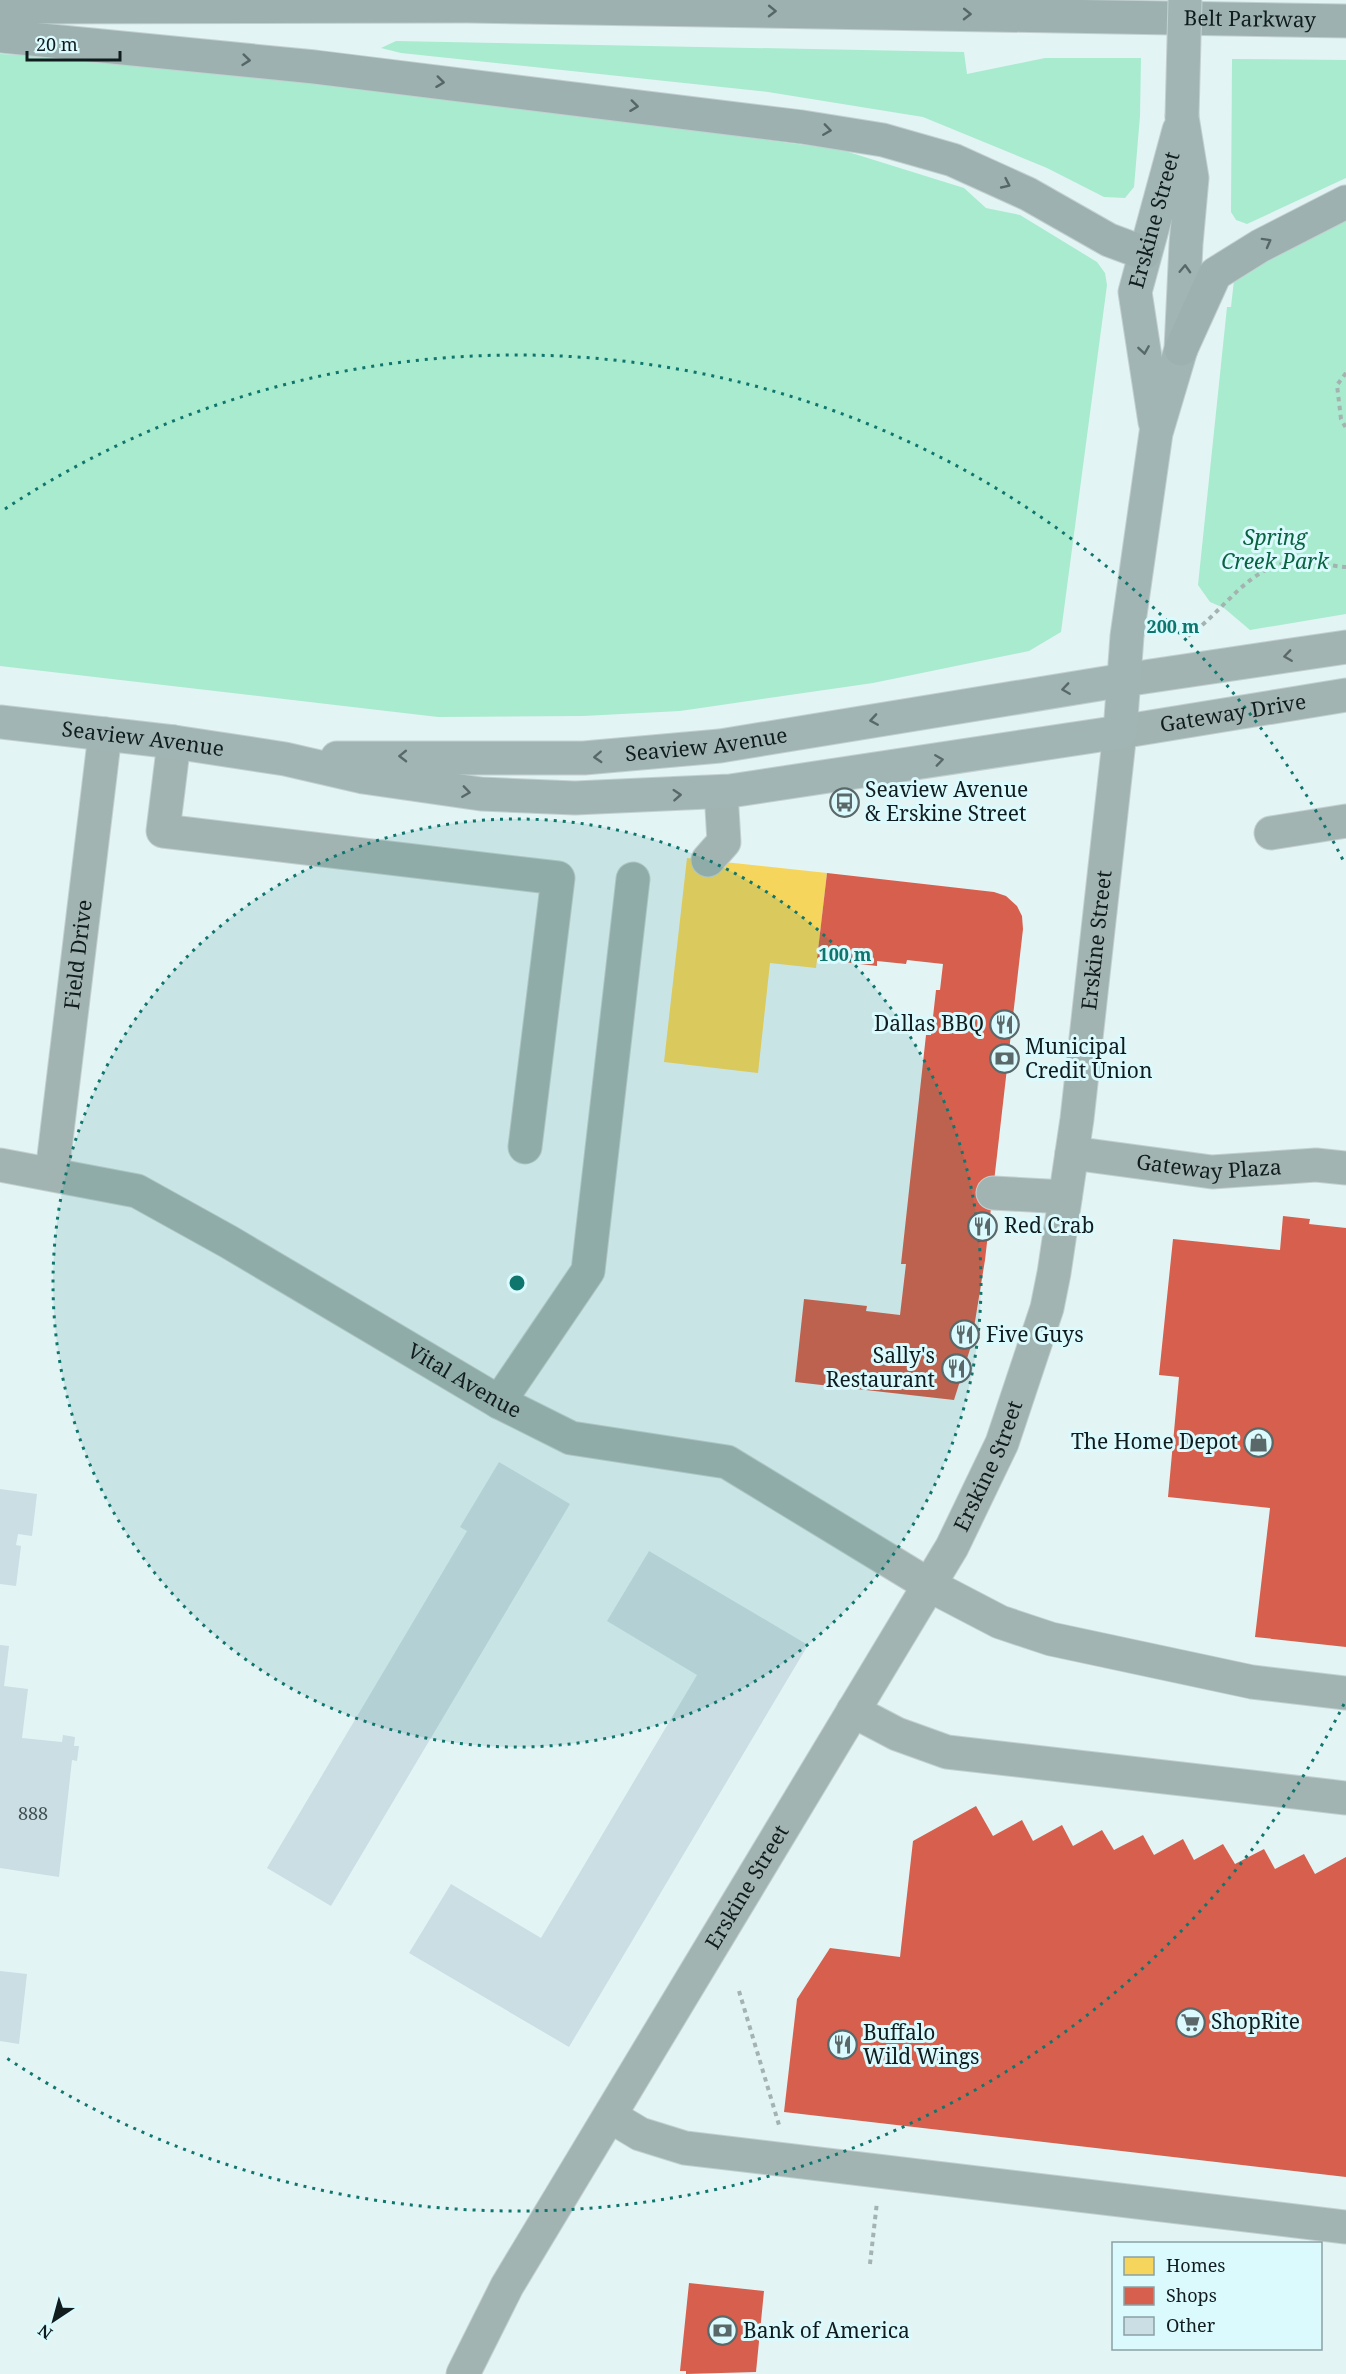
<svg xmlns="http://www.w3.org/2000/svg" width="1346" height="2374" font-family="'Noto Serif',serif">
  <style>
    .green { fill: #a9ebce }
    .homes { fill: #f6d55c }
    .shops { fill: #d6604d }
    .building { fill: #cadee4 }
    .lines { fill: none; stroke-linecap: round; stroke-linejoin: round }
    .minor-casing { stroke: #c3d0d1; stroke-width: 35 }
    .major-casing { stroke: #c3d0d1; stroke-width: 35 }
    .highway-casing { stroke: #c3d0d1; stroke-width: 35 }
    .path { stroke: #a4b3b2; stroke-width: 4; stroke-dasharray: 4.5 4.5; stroke-linecap: butt }
    .minor { stroke: #a2b4b2; stroke-width: 33 }
    .major { stroke: #a1b6b4; stroke-width: 33 }
    .highway { stroke: #9db2b0; stroke-width: 33 }
    .major-bridge-casing { stroke: #c3d0d1; stroke-width: 35; stroke-linecap: butt }
    .major-bridge { stroke: #a1b6b4; stroke-width: 33 }
    .oneway { stroke: #576767 }
    .oneway2 { stroke: #596969 }
    .oneway3 { stroke: #5a6868 }
    .ring { fill: none; stroke: #0f766e; stroke-width: 3; stroke-dasharray: 3 6 }
    .labels { text-anchor: middle; stroke-width: 6; stroke-linejoin: round; paint-order: stroke }
    .number-label { font-size: 18px; fill: #404e50 }
    .street-label { font-size: 21px; fill: #111c1e; stroke: #dbfafd }
    .park-label { font-size: 21px; font-style: italic; fill: #096240; stroke: #dbfafd }
    .poi-label { font-size: 21px; fill: #111c1e; stroke: #dbfafd; text-anchor: start }
    .centre { fill: #0f766e; stroke: #dbfafd; stroke-width: 3 }
    .ring-label { font-size: 18px; text-anchor: middle; font-weight: bold; fill: #0f766e; stroke: #dbfafd; stroke-width: 6; stroke-linejoin: round; paint-order: stroke }
  </style>
  <rect width="100%" height="100%" fill="#e3f4f5"/>
  <path class="green" d="M396,41L964,52L967,74L1045,58H1141L1140,116L1134,187L1125,198L1104,197L1047,168L923,117L768,92L401,53L381,48Z
    M0,54L47,56L411,92L842,150L964,188L986,208L1020,215L1097,262L1105,273L1107,285L1061,632L1029,651L873,683L680,711L583,716L438,717L0,666Z
    M1232,59L1346,60V178L1247,224L1236,220L1231,212Z
    M1346,219V614L1250,630L1224,608L1210,602L1198,585L1227,307H1231L1234,280L1246,271Z"/>
  <path class="homes" d="M687,858L827,873L816,968L770,963L758,1073L664,1062Z"/>
  <path class="shops" d="M827,873L994,892L1006,896L1017,906L1022,916L1023,929L985,1260L971,1346L954,1400L795,1382L804,1299L867,1306L866,1311L900,1315L906,1264H901L926,1035H931L936,990H940L943,964L907,960L906,964L877,961V966L817,959Z
    M1283,1216L1310,1219L1309,1224L1346,1228V1647L1255,1637L1270,1508L1168,1497L1179,1377L1159,1375L1173,1239L1280,1250Z
    M976,1806L993,1836L1022,1820L1033,1841L1062,1825L1073,1846L1102,1830L1114,1850L1143,1835L1154,1855L1183,1839L1194,1860L1223,1844L1235,1864L1264,1849L1275,1869L1304,1854L1315,1874L1346,1857V2177L784,2112L797,1999L830,1948L900,1957L913,1841Z
    M689,2283L764,2291L756,2372L686,2374V2371H680Z"/>
  <path class="building" d="M499,1462L570,1504L331,1906L267,1868L467,1531L460,1527Z
    M0,1489L37,1494L32,1536L18,1534L16,1545L21,1546L16,1586L0,1584Z
    M649,1551L808,1645L569,2047L409,1953L451,1884L541,1938L697,1675L607,1621Z
    M0,1645L9,1646L4,1686L28,1689L22,1738L62,1742L63,1735L75,1737L74,1746H79L77,1761L72,1760L59,1877L0,1868Z
    M0,1971L27,1974L19,2044L0,2041Z"/>
  <g class="lines">
    <defs>
      <g id="minor">
        <path d="M1124,680L1346,647"/>
        <path d="M174,742L163,831L558,878L525,1147"/>
        <path d="M1271,833L1346,821"/>
        <path d="M708,860L724,842L721,792"/>
        <path id="s1" d="M1072,1153L1212,1172L1316,1165L1346,1168"/>
        <path id="s2" d="M0,1165L137,1191L229,1242L499,1402L571,1438L727,1462L929,1585L1000,1622L1051,1639L1252,1682L1346,1693"/>
        <path id="s3" d="M52,1173L105,734"/>
        <path d="M993,1193L1065,1197"/>
        <path d="M499,1402L588,1271L633,879"/>
        <path d="M853,1711L897,1734L947,1752L1346,1798"/>
        <path d="M610,2116L640,2134L685,2148L1346,2227"/>
        <path id="s4" d="M463,2374L507,2286L952,1547L1002,1443L1047,1308L1054,1273L1077,1119L1120,732L1346,695"/>
      </g>
      <g id="major">
        <path id="s5" d="M1155,422L1135,292L1179,130"/>
        <path id="s6" d="M0,722L174,742L285,759L363,777L481,794L575,798L730,791L1120,732L1127,636L1156,433L1181,349L1186,244L1192,178L1182,117"/>
        <path id="s7" d="M337,758H584L720,746L1124,680"/>
      </g>
      <g id="highway">
        <path id="s8" d="M0,7L467,6L1346,21"/>
        <path d="M0,36L315,67L802,127L883,140L953,160L1028,194L1109,240L1144,253"/>
        <path d="M1181,349L1215,274L1260,246L1346,202"/>
      </g>
    </defs>
    <use href="#minor" class="minor-casing"/>
    <use href="#major" class="major-casing"/>
    <use href="#highway" class="highway-casing"/>
    <path class="path" d="M1346,373L1337,385L1341,419L1346,428
      M1188,636C1224,612 1249,564 1295,562C1311,561 1330,566 1346,567
      M739,1991L779,2125
      M870,2264L877,2202"/>
    <use href="#minor" class="minor"/>
    <use href="#major" class="major"/>
    <use href="#highway" class="highway"/>
    <defs>
      <path id="major-bridge" d="M1182,117L1185,0"/>
    </defs>
    <use href="#major-bridge" class="major-bridge-casing"/>
    <use href="#major-bridge" class="major-bridge"/>
  </g>
  <defs><path id="oneway-chevron" d="M-2-3.5L2.5 0L-2 3.5" fill="none" stroke-width="1.6" stroke-linecap="round" stroke-linejoin="round" transform="scale(1.5)"/></defs>
  <g class="oneway">
    <use href="#oneway-chevron" transform="translate(772 11) rotate(1)"/>
    <use href="#oneway-chevron" transform="translate(967 14) rotate(1)"/>
    <use href="#oneway-chevron" transform="translate(246 60) rotate(6)"/>
    <use href="#oneway-chevron" transform="translate(440 82) rotate(7)"/>
    <use href="#oneway-chevron" transform="translate(634 106) rotate(7)"/>
    <use href="#oneway-chevron" transform="translate(827 130) rotate(8)"/>
    <use href="#oneway-chevron" transform="translate(1006 184) rotate(25)"/>
    <use href="#oneway-chevron" transform="translate(1267 242) rotate(-29)"/>
  </g>
  <g class="oneway2">
    <use href="#oneway-chevron" transform="translate(1185 269) rotate(-88)"/>
    <use href="#oneway-chevron" transform="translate(1144 350) rotate(81)"/>
    <use href="#oneway-chevron" transform="translate(1066 689) rotate(172)"/>
    <use href="#oneway-chevron" transform="translate(874 720) rotate(171)"/>
    <use href="#oneway-chevron" transform="translate(403 756) rotate(179)"/>
    <use href="#oneway-chevron" transform="translate(598 757) rotate(177)"/>
    <use href="#oneway-chevron" transform="translate(939 760) rotate(-8)"/>
    <use href="#oneway-chevron" transform="translate(466 792) rotate(8)"/>
    <use href="#oneway-chevron" transform="translate(677 795) rotate(-4)"/>
  </g>
  <use class="oneway3" href="#oneway-chevron" transform="translate(1288 656) rotate(172)"/>
  <circle cx="517" cy="1283" r="464" fill="#0f766e" fill-opacity=".12"/>
  <g class="ring">
    <circle cx="517" cy="1283" r="464"/>
    <path d="M1344 1704A928 928 0 0 1 5 2057M5 509A928 928 0 0 1 1344 862"/>
  </g>
  <defs>
    <symbol id="bus-ring" viewBox="-11 -11 22 22"><circle r="9.5" fill="#dbfafd" stroke="#5a6869" stroke-width="1.5"/><path d="M-5-6H5V4H4V6H2V4H-2V6H-4V4H-5ZM-3.5-4V0h7V-4ZM-3.5 1.2v1.5H-2V1.2ZM2 1.2v1.5H3.5V1.2Z" fill="#5a6869"/></symbol>
    <symbol id="restaurant-ring" viewBox="-11 -11 22 22"><circle r="9.5" fill="#dbfafd" stroke="#5a6869" stroke-width="1.5"/><path d="M-5-6h1v4h1v-4h1v4h1v-4h1v5L-1.5 .5V6h-2V.5L-5-1ZM5-6V6H3V1.5H1.5Q1.5-4 5-6Z" fill="#5a6869"/></symbol>
    <symbol id="bank-ring" viewBox="-11 -11 22 22"><circle r="9.5" fill="#dbfafd" stroke="#5a6869" stroke-width="1.5"/><path d="M-6-4H6V4H-6ZM0-2.3a2.3 2.3 0 1 0 0 4.6a2.3 2.3 0 1 0 0-4.6Z" fill="#5a6869"/></symbol>
    <symbol id="shop-ring" viewBox="-11 -11 22 22"><circle r="9.5" fill="#dbfafd" stroke="#5a6869" stroke-width="1.5"/><path d="M-5-2.5h2.3a2.7 3.5 0 0 1 5.4 0H5L5.5 6h-11ZM-1.5-2.5h3a1.5 2.3 0 0 0-3 0Z" fill="#5a6869"/></symbol>
    <symbol id="supermarket-ring" viewBox="-11 -11 22 22"><circle r="9.5" fill="#dbfafd" stroke="#5a6869" stroke-width="1.5"/><path d="M-6-5.5h2.5l.6 2H6L4.5 2H-2.5L-4.4-4H-6ZM-1.5 3.2a1.3 1.3 0 1 0 .1 0ZM3 3.2a1.3 1.3 0 1 0 .1 0Z" fill="#5a6869"/></symbol>
  </defs>
  <g fill-rule="evenodd">
    <use href="#bus-ring" x="828" y="786" width="33" height="33"/>
    <use href="#restaurant-ring" x="988" y="1008" width="33" height="33"/>
    <use href="#bank-ring" x="988" y="1042" width="33" height="33"/>
    <use href="#restaurant-ring" x="966" y="1210" width="33" height="33"/>
    <use href="#restaurant-ring" x="948" y="1318" width="33" height="33"/>
    <use href="#restaurant-ring" x="940" y="1352" width="33" height="33"/>
    <use href="#shop-ring" x="1242" y="1426" width="33" height="33"/>
    <use href="#supermarket-ring" x="1174" y="2006" width="33" height="33"/>
    <use href="#restaurant-ring" x="826" y="2028" width="33" height="33"/>
    <use href="#bank-ring" x="706" y="2314" width="33" height="33"/>
  </g>
  <g class="labels">
    <g class="number-label">
      <text x="33" y="1820">888</text>
    </g>
    <g class="street-label">
      <text dy="7" stroke="none"><textPath href="#s8" startOffset="1250">Belt Parkway</textPath></text>
      <text dy="7" stroke="none"><textPath href="#s5" startOffset="206">Erskine Street</textPath></text>
      <text dy="7" stroke="none"><textPath href="#s4" startOffset="1914">Gateway Drive</textPath></text>
      <text dy="7" stroke="none"><textPath href="#s6" startOffset="144">Seaview Avenue</textPath></text>
      <text dy="7" stroke="none"><textPath href="#s7" startOffset="370">Seaview Avenue</textPath></text>
      <text dy="7" stroke="none"><textPath href="#s4" startOffset="1590">Erskine Street</textPath></text>
      <text dy="7" stroke="none"><textPath href="#s3" startOffset="220">Field Drive</textPath></text>
      <text dy="7" stroke="none"><textPath href="#s1" startOffset="138">Gateway Plaza</textPath></text>
      <text dy="7" stroke="none"><textPath href="#s2" startOffset="518">Vital Avenue</textPath></text>
      <text dy="7" stroke="none"><textPath href="#s4" startOffset="1050">Erskine Street</textPath></text>
      <text dy="7" stroke="none"><textPath href="#s4" startOffset="564">Erskine Street</textPath></text>
    </g>
    <g class="park-label">
      <text x="1275" y="545">Spring<tspan x="1275" dy="24">Creek Park</tspan></text>
    </g>
    <g class="poi-label">
      <text x="865" y="797">Seaview Avenue<tspan x="865" dy="24">&amp; Erskine Street</tspan></text>
      <text x="984" y="1031" text-anchor="end">Dallas BBQ</text>
      <text x="1025" y="1054">Municipal<tspan x="1025" dy="24">Credit Union</tspan></text>
      <text x="1004" y="1233">Red Crab</text>
      <text x="986" y="1342">Five Guys</text>
      <text x="935" y="1363" text-anchor="end">Sally's<tspan x="935" dy="24">Restaurant</tspan></text>
      <text x="1238" y="1449" text-anchor="end">The Home Depot</text>
      <text x="1211" y="2029">ShopRite</text>
      <text x="863" y="2040">Buffalo<tspan x="863" dy="24">Wild Wings</tspan></text>
      <text x="743" y="2338">Bank of America</text>
    </g>
  </g>
  <circle cx="517" cy="1283" r="9" class="centre"/>
  <g class="ring-label">
    <text x="1173" y="633">200 m</text>
    <text x="845" y="961">100 m</text>
  </g>
  <rect x="1112" y="2242" width="210" height="108" fill="#dbfafd" stroke="#8aa1a4" stroke-width="1.5"/>
  <rect x="1124" y="2257" width="30" height="18" fill="#f6d55c" stroke="#8aa1a4" stroke-width="1.5"/>
  <text x="1166" y="2272" font-size="18" fill="#111c1e">Homes</text>
  <rect x="1124" y="2287" width="30" height="18" fill="#d6604d" stroke="#8aa1a4" stroke-width="1.5"/>
  <text x="1166" y="2302" font-size="18" fill="#111c1e">Shops</text>
  <rect x="1124" y="2317" width="30" height="18" fill="#cadee4" stroke="#8aa1a4" stroke-width="1.5"/>
  <text x="1166" y="2332" font-size="18" fill="#111c1e">Other</text>
  <g transform="translate(54 2320) rotate(216)" stroke="#dbfafd" stroke-width="4.5" paint-order="stroke">
  <path d="M0-4.5L10 22L0 15L-10 22Z" fill="#111c1e"/>
  <text y="-9" font-size="16" font-weight="bold" text-anchor="middle" fill="#111c1e">N</text>
  </g>
  <path d="M27 51v9h93v-9" fill="none" stroke="#111c1e" stroke-width="3"/>
  <text x="36" y="51" font-size="18" fill="#111c1e" stroke="#dbfafd" stroke-width="4.5" paint-order="stroke">20 m</text>
</svg>
